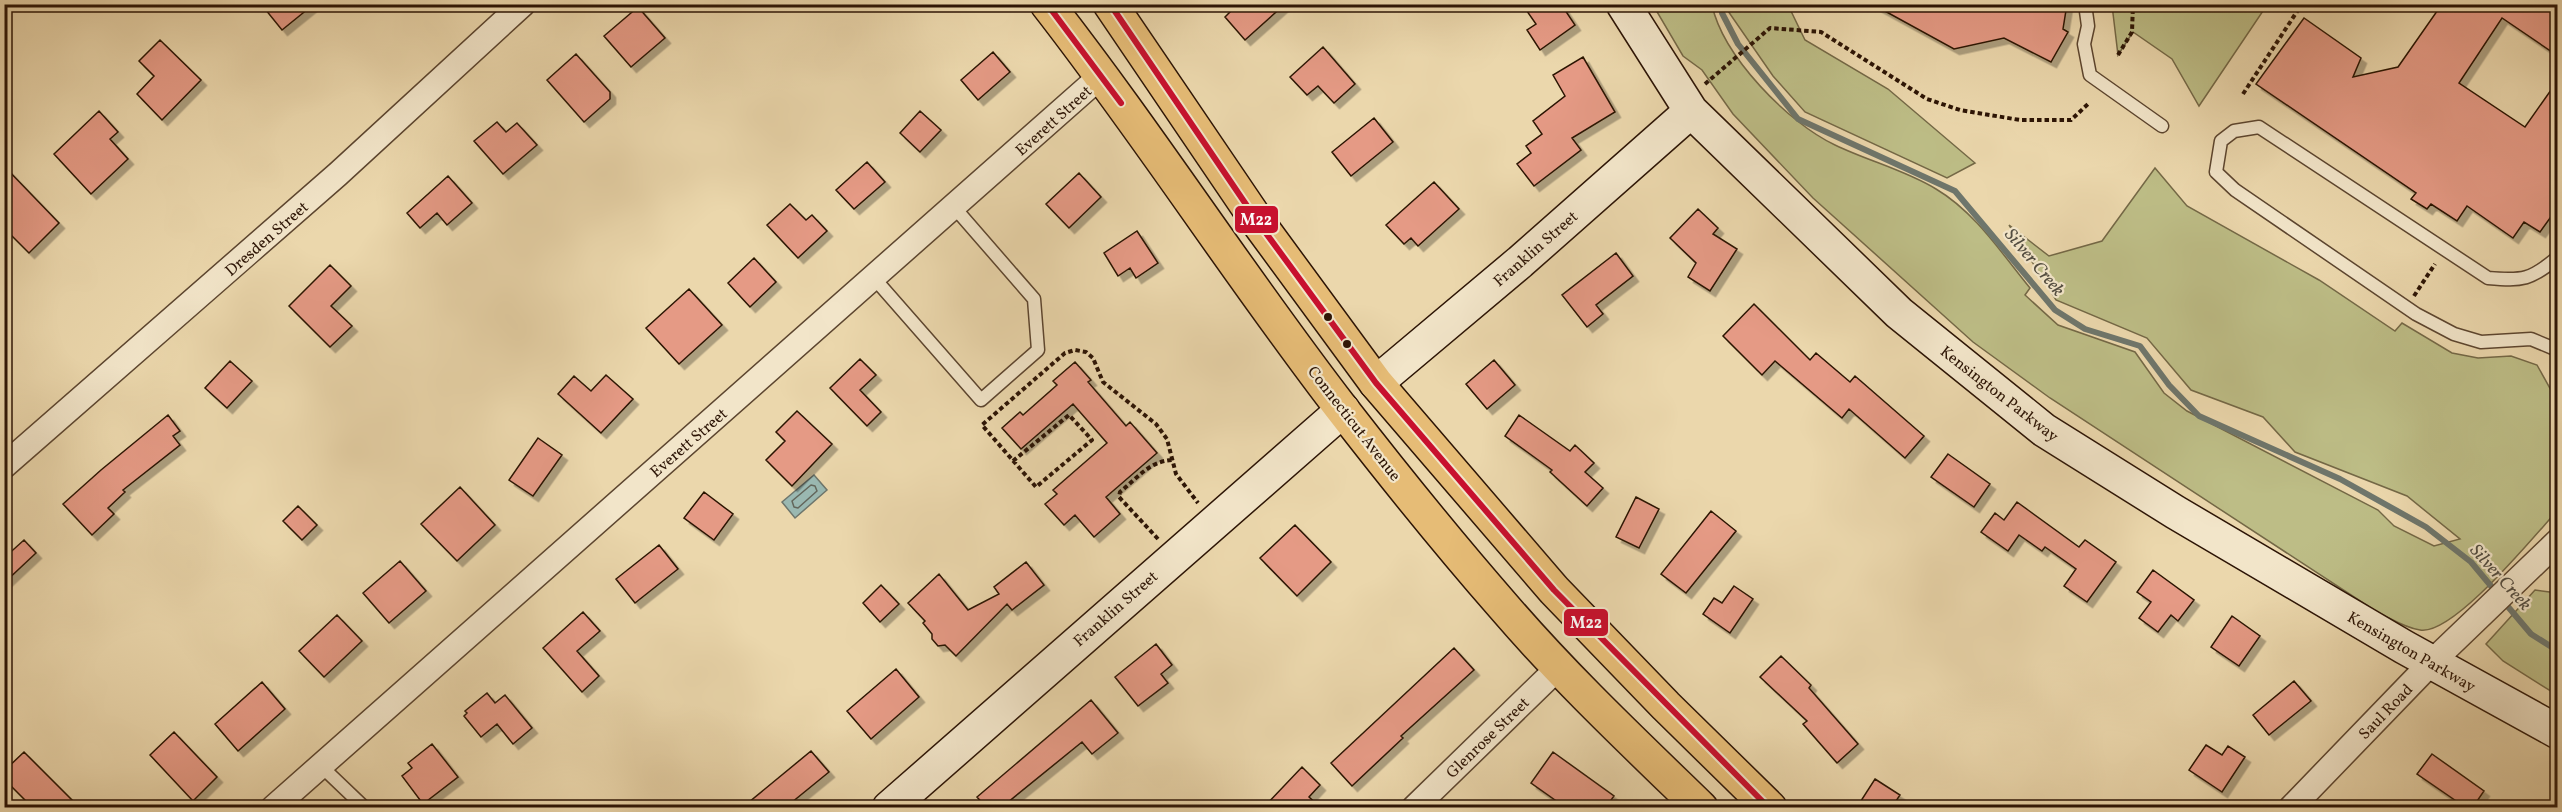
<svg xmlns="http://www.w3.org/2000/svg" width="2562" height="812" font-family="Vollkorn,serif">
<defs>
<filter id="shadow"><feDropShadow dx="5.5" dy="5.5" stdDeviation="0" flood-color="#0004"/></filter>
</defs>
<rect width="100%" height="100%" fill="#ebd7ac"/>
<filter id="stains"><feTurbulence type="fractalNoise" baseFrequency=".00333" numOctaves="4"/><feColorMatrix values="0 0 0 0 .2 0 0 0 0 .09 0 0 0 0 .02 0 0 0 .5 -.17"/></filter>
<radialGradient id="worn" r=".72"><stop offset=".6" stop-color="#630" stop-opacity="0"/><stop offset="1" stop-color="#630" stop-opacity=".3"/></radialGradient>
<!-- green -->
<path fill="#bdbd86" stroke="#746846" stroke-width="1.5" d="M1653,5H1712C1723,56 1788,123 1835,145C1868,161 1905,170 1936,189C1975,212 2002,254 2030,288L2025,295L2058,325L2135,352L2164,393L2187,411L2378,510L2394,526L2434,546L2460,539L2407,496L2295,452L2263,417L2191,390L2147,338L2056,300L2009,225L2049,256L2102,241L2155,168L2187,206L2319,280L2395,331L2402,323L2452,353L2478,358L2511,356L2537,365L2557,401V511C2534,536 2453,636 2420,630C2405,628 2390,618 2377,612L2050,398L1973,342L1813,198L1733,114L1702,70L1683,56Z
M1728,5H1788L1805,40L1888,89L1975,163L1947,178L1805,112L1773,76L1728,11Z
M2112,5V4L2267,5L2199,106L2172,59L2133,32L2118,55Z
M2535,590L2557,593V695L2503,661L2486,644Z"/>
<!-- water -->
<path fill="#9ab8b1" stroke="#6e766c" stroke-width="1.5" d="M814,475L827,490L795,518L782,502Z"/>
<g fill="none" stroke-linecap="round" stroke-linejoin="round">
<!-- shore -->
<path stroke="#63665b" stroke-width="1.5" d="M811,485L815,486L817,491L798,508L794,507L792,501Z"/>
<!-- stream -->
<path stroke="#6e766c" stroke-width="6" d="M1721,4L1722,13L1738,44L1798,119L1955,191L2055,310L2085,329L2140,346L2169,385L2199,416L2340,479L2426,527L2471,562L2496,592
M2504,602L2531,634L2558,651"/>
</g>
<!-- building -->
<path fill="#e59a85" stroke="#2c1405" stroke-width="1.5" filter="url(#shadow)" d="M261,4H314L282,30Z
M1238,4H1285L1245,40L1225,17Z
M1522,4H1561L1575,25L1540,50L1527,30L1536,24Z
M1872,4H2067L2063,29L2068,32L2051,62L2004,38L1954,49Z
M2442,4H2558V56L2502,18L2459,83L2525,127L2558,80V207L2540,232L2524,222L2513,238L2467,206L2457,221L2431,204L2427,209L2411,199L2416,193L2256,84L2304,18L2361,58L2353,77L2398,67Z
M638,7L665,38L631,67L604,36Z
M160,40L201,80L162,120L137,94L154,76L139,61Z
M1323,47L1355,84L1334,103L1318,86L1307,95L1290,77Z
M993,52L1010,72L978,100L961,80Z
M576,54L610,92V99L584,122L547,80Z
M1583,57L1615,112L1572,138L1581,150L1534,186L1517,164L1531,153L1526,146L1542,134L1533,121L1565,96L1553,75Z
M99,111L118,132L110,139L128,159L91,194L54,154Z
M920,111L941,130L920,152L900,133Z
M1374,118L1393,142L1351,176L1332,152Z
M497,122L506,132L517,123L537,145L503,174L474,141Z
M867,162L885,182L854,209L836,190Z
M4,166L59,223L29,253L4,228Z
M1079,173L1101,197L1069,228L1046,204Z
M448,176L472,203L447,225L437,213L420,228L407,213Z
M1434,182L1459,209L1418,246L1411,238L1404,244L1386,225Z
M790,204L806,220L812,215L827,231L798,258L767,225Z
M1698,209L1718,228L1713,234L1737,249L1710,291L1688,277L1696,263L1670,238Z
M1137,231L1158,263L1136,278L1130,268L1118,276L1104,253Z
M1616,253L1633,276L1596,305L1603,314L1587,327L1562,295Z
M754,258L776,282L750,307L728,283Z
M330,265L351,286L331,306L352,326L330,347L289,306Z
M689,289L722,325L679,364L646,328Z
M1754,304L1810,360L1816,353L1850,382L1855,376L1924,436L1905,458L1849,409L1842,418L1775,361L1762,375L1723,336Z
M860,359L876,375L860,390L881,412L867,426L830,388Z
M1494,360L1515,385L1487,409L1466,384Z
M230,361L252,381L227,408L205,388Z
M1075,362L1091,380L1088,382L1126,426L1130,422L1157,453L1106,497L1120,514L1094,537L1075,515L1064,525L1045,504L1057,494L1053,490L1107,443L1073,404L1021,449L1002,428L1020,412L1023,415L1057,385L1053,381Z
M606,375L633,399L601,433L558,394L574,376L591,391Z
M797,411L832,444L792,486L766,460L785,441L776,432Z
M168,415L180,431L173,436L180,445L123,490L125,492L108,508L114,514L92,535L63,504L101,470Z
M1519,415L1570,451L1575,445L1594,463L1585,472L1603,488L1587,506L1550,472L1552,470L1505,436Z
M538,438L562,455L533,496L509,480Z
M1948,454L1990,484L1974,507L1931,477Z
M460,487L495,525L457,561L421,524Z
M704,492L733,514L714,540L684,518Z
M1636,497L1659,509L1639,548L1616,537Z
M2017,502L2079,547L2085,540L2116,562L2087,602L2064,586L2076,569L2045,547L2042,551L2019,535L2008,551L1981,532L1995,513L2004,520Z
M298,506L317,525L302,540L283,521Z
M1711,511L1736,531L1686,593L1661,574Z
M1295,525L1331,562L1297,596L1260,558Z
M24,540L36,553L4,583V558Z
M659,545L678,569L635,603L616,579Z
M400,561L426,591L389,623L363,593Z
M1026,562L1044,585L1012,610L1007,604L956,656L945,645L938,646L932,639V634L923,623L925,621L908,603L939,574L968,610L999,594L994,587Z
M2153,570L2194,600L2178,621L2171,615L2158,632L2139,618L2151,602L2137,592Z
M881,585L899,604L880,622L863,603Z
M1734,586L1753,599L1730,633L1703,614L1714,598L1722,603Z
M583,612L600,631L577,651L599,676L582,692L543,648Z
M337,615L362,641L324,677L299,651Z
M2232,616L2260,636L2239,666L2211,647Z
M1156,644L1172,665L1161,674L1168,683L1138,706L1115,677Z
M1454,648L1474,670L1401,736L1403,738L1352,786L1331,763Z
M1781,656L1811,685L1809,688L1858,744L1837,763L1803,724L1807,721L1760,677Z
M896,669L919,697L871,739L847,711Z
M2294,681L2311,701L2269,735L2253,715Z
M262,682L285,709L238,751L215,724Z
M487,693L495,703L505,695L532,728L513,744L497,724L481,737L464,716L467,713L465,711Z
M1091,700L1118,733L1092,754L1082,742L1002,807H986L977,797Z
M174,732L217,777L193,801L150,755Z
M432,744L458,777L423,804L402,776L412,768L408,763Z
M2206,745L2222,755L2228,746L2245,757L2222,792L2189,770Z
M811,751L829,772L786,807H743Z
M24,752L79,807H32L4,779V771Z
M1553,752L1614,796L1606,807H1565L1531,783Z
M2432,754L2484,791L2473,807H2465L2417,774Z
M1302,767L1320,785L1309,797L1320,807H1264Z
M1875,779L1900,795L1892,807H1857Z"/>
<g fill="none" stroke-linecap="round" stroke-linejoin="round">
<!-- lane casing -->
<g stroke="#5c452f" stroke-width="15">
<path id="lane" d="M2085,4L2088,26L2084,44L2090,75L2162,126
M2558,257C2531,280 2523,281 2488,278L2259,127L2234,131L2221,141L2216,172L2235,190L2416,314L2454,334L2481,342L2531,339L2555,349L2558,354
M874,278L981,400L1038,350L1034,299L954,207
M321,766L365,808"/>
</g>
<!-- street casing -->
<g stroke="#5c452f" stroke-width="27">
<path id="street" d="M4,466L338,174L523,4
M273,808L1102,75
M1414,808L1559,667
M2291,808L2431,663L2558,541"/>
</g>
<!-- secondary casing -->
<g stroke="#2c1405" stroke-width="36">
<path id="secondary" d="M1623,4L1691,111L1899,313L2044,430L2175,512L2404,647L2558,732
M1376,383L1520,262L1691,111
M889,808L1343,410"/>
</g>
<!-- primary casing -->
<g stroke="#2c1405" stroke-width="36">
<path id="primary" d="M1047,4C1150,136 1240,277 1342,409C1394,476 1448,543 1504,607C1565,678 1634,743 1701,808
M1110,4L1260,225L1376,383L1554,590L1666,706L1770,808"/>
</g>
<!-- path -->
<path stroke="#2c1405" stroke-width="4" stroke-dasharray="4.5 3" stroke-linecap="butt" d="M2118,55L2132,32L2133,4
M1705,84L1770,28L1821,32L1927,99L1960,110L2020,120H2071L2088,104
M2243,94L2300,7
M2414,296L2435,264
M1013,461L1069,415L1092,440L1036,487L982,425L1065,353L1075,350L1086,352L1093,358L1103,382L1156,424L1167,439L1176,474L1198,503
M1158,539L1119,497L1120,492C1137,478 1150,461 1172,460"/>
<!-- lane -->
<use href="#lane" stroke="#f2e5c9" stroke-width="12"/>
<!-- street -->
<use href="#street" stroke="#f2e5c9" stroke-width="24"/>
<!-- secondary -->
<use href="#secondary" stroke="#f2e5c9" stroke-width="33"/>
<!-- primary -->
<use href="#primary" stroke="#e6bc76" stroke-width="33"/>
<!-- bus-1 casing -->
<g stroke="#f2e5c9" stroke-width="10">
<path id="bus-1" d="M1047,4L1121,103
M1110,4L1260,225L1376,383L1554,590L1769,808"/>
</g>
<!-- bus-1 -->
<use href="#bus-1" stroke="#c8102e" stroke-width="6"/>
</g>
<!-- markers -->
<g fill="#2c1405" stroke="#f2e5c9" stroke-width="2">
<circle cx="1328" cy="317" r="5"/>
<circle cx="1347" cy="344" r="5"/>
</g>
<g text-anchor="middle" stroke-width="4.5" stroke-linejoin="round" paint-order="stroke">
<!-- street labels -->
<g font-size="16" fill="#2c1405" stroke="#f2e5c9">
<text transform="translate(1053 120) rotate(-42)" y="6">Everett Street</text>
<text transform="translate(266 238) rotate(-41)" y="6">Dresden Street</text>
<text transform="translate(1535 248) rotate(-41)" y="6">Franklin Street</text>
<text transform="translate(2000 393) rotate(38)" y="6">Kensington Parkway</text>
<text transform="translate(1355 423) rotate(52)" y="6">Connecticut Avenue</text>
<text transform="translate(688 442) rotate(-41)" y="6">Everett Street</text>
<text transform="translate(1115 608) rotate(-41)" y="6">Franklin Street</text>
<text transform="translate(2412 651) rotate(30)" y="6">Kensington Parkway</text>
<text transform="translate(2385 711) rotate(-46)" y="6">Saul Road</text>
<text transform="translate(1487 737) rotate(-44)" y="6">Glenrose Street</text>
</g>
<!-- water labels -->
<g font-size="18" font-style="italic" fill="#524d41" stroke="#f2e5c9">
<text transform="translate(2035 262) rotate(50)" y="6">Silver Creek</text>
<text transform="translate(2501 577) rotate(48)" y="6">Silver Creek</text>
</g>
</g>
<g stroke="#f2e5c9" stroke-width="2">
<rect x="1234" y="205" width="45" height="29" rx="6" fill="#c8102e"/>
<rect x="1563" y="608" width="46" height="29" rx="6" fill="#c8102e"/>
</g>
<g font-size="16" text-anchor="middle" font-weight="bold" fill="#fff">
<text x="1256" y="225">M22</text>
<text x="1586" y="628">M22</text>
</g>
<!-- margin -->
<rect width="2562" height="812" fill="none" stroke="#ebd7ac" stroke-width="24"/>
<rect x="6" y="6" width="2550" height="800" fill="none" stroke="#2c1405" stroke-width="3"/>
<rect x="12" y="12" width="2538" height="788" fill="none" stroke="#2c1405" stroke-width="1.5"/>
<rect width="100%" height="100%" filter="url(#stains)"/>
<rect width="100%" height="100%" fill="url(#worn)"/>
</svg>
